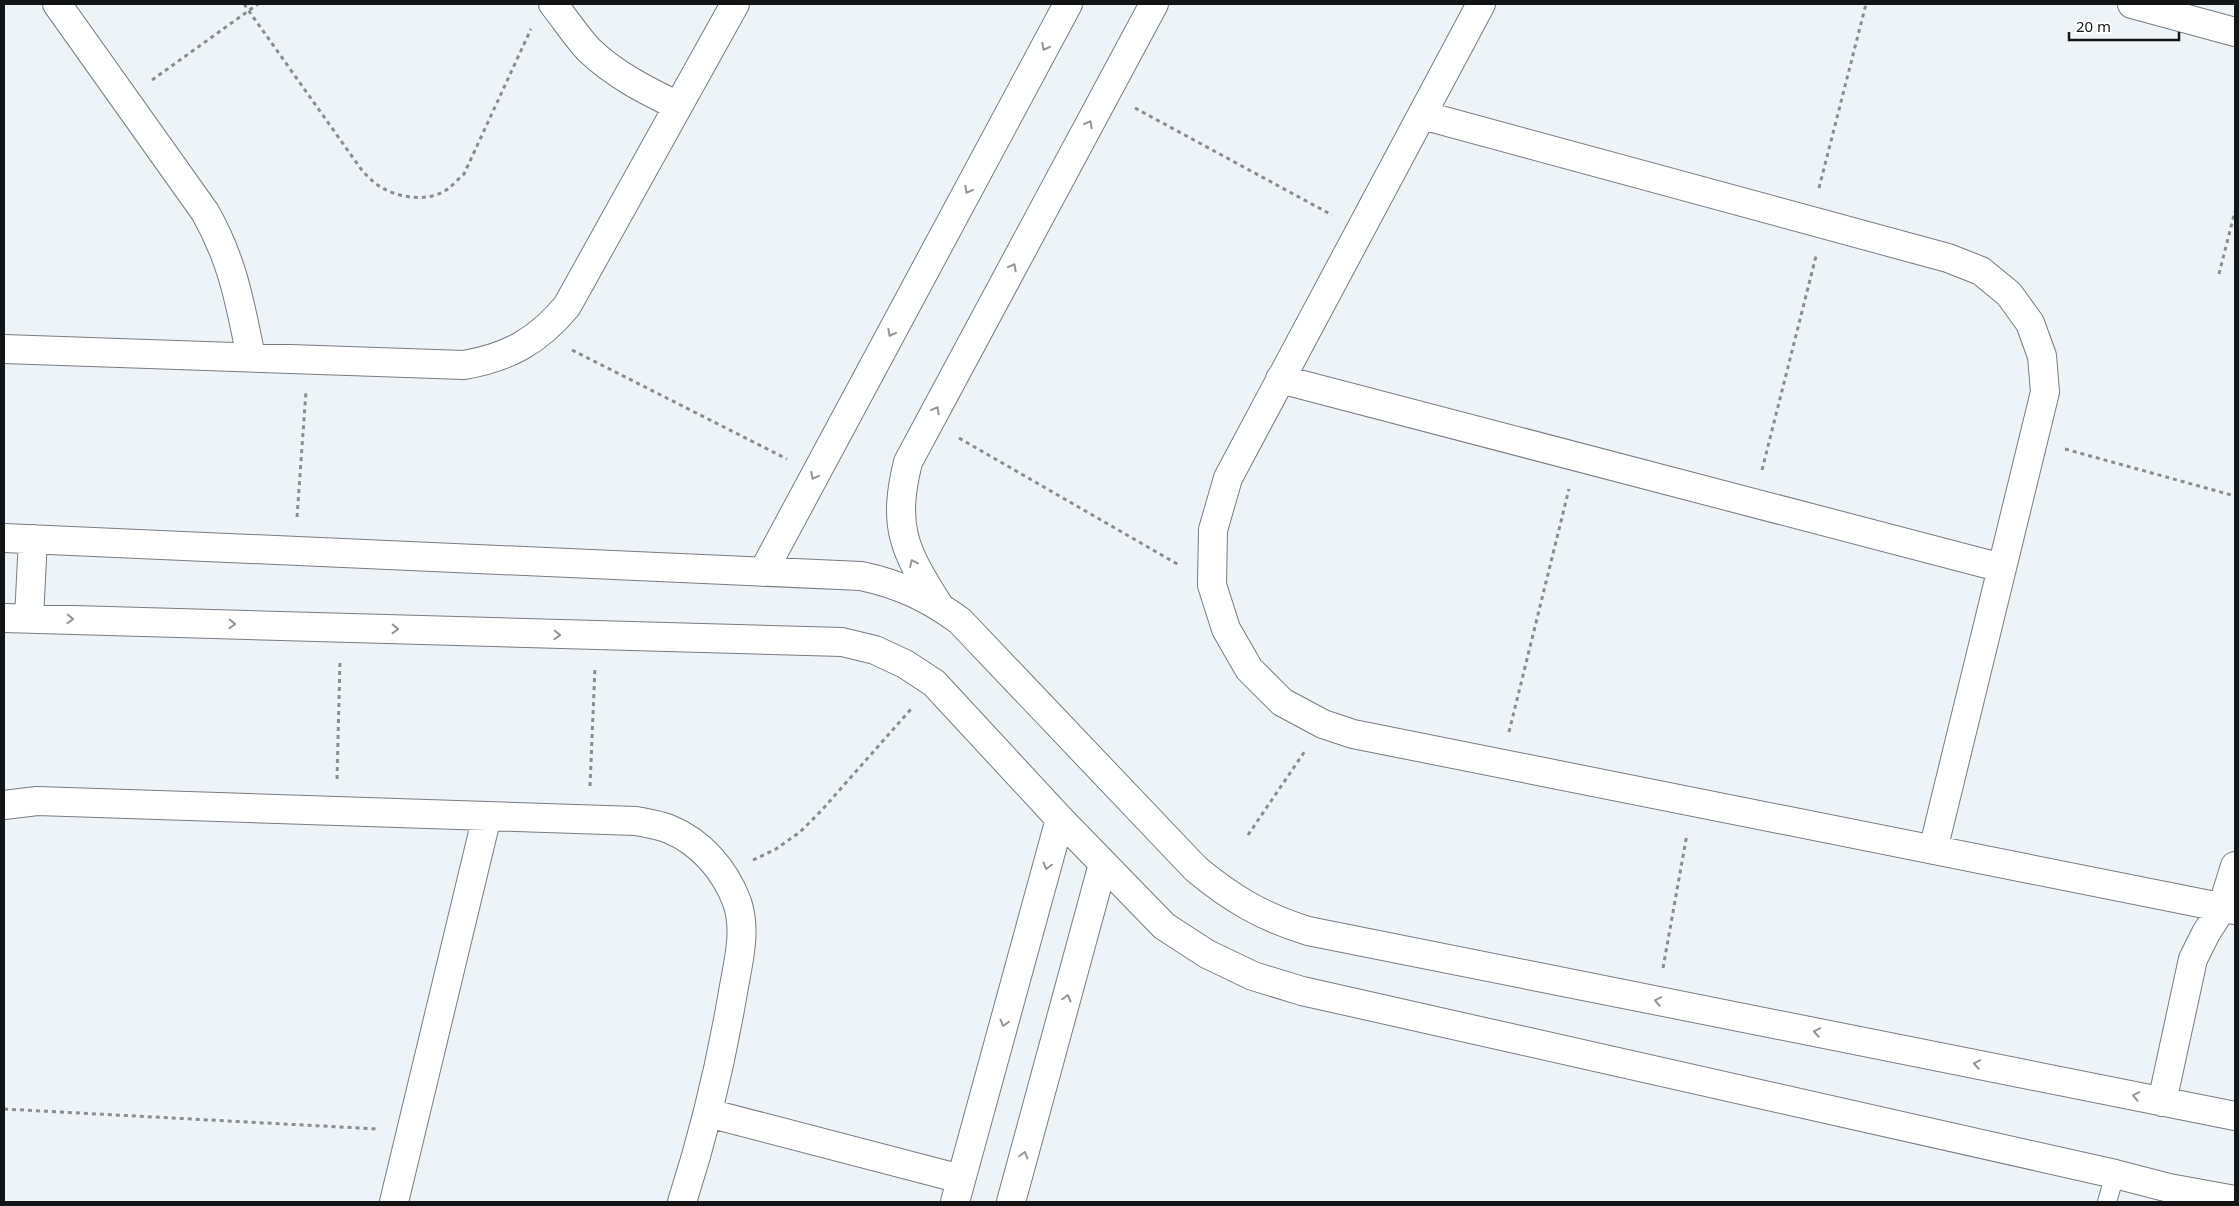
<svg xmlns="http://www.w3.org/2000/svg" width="2239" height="1206" font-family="'Noto Sans',sans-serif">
<rect width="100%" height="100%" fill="#eef3f8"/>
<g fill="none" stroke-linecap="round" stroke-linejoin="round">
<!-- lane casing -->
<g stroke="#787c81" stroke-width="20">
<path id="lane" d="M2107,1202L2115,1174"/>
</g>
<!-- street casing -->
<g stroke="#787c81" stroke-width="30">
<path id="street" d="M57,4L205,212C233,261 240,303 251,357
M553,4C565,19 576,36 589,50C615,75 647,91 678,106
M1481,4L1228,478L1213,530L1212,585L1226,629L1249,669L1282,702L1323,724L1353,734L2235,910
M2132,4L2235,32
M1422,115L1948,258L1981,271L2009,294L2030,323L2042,356L2045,392L1933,850
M4,349L464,365C509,357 538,341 567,306L735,4
M1280,379L2002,568
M4,538L861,576C899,584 929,598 960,621L1196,869C1232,899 1263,917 1308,931L2235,1116
M763,572L1068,4
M938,604C904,550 892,527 908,462L1154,4
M4,618L842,642L875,650L905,664L934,683L1060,819L1164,926L1207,954L1253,976L1302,991L2115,1174L2169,1188L2235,1200
M29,618L33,539
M4,805L37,801L636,821C646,823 659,825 669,829C701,842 725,870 737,902C747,931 738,963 733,992C721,1063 704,1134 682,1202
M2162,1102L2193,959L2206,933L2222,908L2235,866
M708,1113L961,1179
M394,1202L487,816
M955,1202L1060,819
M1011,1202L1103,864"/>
</g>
<!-- path -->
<path stroke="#898d90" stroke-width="3" stroke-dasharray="4 4" stroke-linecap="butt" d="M244,4L361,169C365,174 370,179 375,183C394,198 429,204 449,188C454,184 459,178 464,174L531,29
M152,80L258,4
M1135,108L1332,215
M1819,188L1866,4
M2219,274L2235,211
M572,350L787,459
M959,438L1179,565
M2065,449L2235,496
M1762,470L1816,256
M297,517L306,391
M1509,732L1569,489
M337,779L340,660
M590,786L595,667
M1248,835L1305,751
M753,860L776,849L800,832L821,811L912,708
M1663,968L1687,834
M4,1109L378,1129"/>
<!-- lane -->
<use href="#lane" stroke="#fff" stroke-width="18"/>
<!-- street -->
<use href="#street" stroke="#fff" stroke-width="28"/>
</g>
<!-- one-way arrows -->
<defs><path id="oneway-chevron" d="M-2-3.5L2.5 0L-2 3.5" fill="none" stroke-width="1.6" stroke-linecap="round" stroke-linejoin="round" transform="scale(1.25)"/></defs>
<g stroke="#949596">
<use href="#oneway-chevron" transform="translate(1045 47) rotate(118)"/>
<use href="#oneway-chevron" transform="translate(1089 124) rotate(-62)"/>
<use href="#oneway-chevron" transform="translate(968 190) rotate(118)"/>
<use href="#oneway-chevron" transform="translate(1013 267) rotate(-62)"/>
<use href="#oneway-chevron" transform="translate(891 333) rotate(118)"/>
<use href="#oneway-chevron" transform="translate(936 410) rotate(-62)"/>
<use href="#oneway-chevron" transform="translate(814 476) rotate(118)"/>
<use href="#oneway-chevron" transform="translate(913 563) rotate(-115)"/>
<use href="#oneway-chevron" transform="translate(70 619) rotate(2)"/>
<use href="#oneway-chevron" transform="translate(232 624) rotate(2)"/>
<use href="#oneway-chevron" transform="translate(395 629) rotate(2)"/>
<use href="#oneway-chevron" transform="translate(557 635) rotate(2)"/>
<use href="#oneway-chevron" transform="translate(1047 866) rotate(105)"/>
<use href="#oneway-chevron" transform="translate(1067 998) rotate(-75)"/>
<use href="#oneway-chevron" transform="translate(1658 1001) rotate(-169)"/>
<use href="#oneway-chevron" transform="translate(1004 1023) rotate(105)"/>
<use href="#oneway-chevron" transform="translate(1817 1032) rotate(-169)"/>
<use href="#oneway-chevron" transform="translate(1977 1064) rotate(-169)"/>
<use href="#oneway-chevron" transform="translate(2136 1096) rotate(-169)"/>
<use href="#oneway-chevron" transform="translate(1024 1155) rotate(-75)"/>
</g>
<!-- border -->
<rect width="2239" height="1206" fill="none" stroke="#121416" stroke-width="10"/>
<!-- scale -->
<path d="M2069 32v8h110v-8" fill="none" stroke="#121416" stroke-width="2.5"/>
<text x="2076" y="32" font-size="15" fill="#121416" stroke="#ffffff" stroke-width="4" paint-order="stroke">20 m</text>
</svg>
